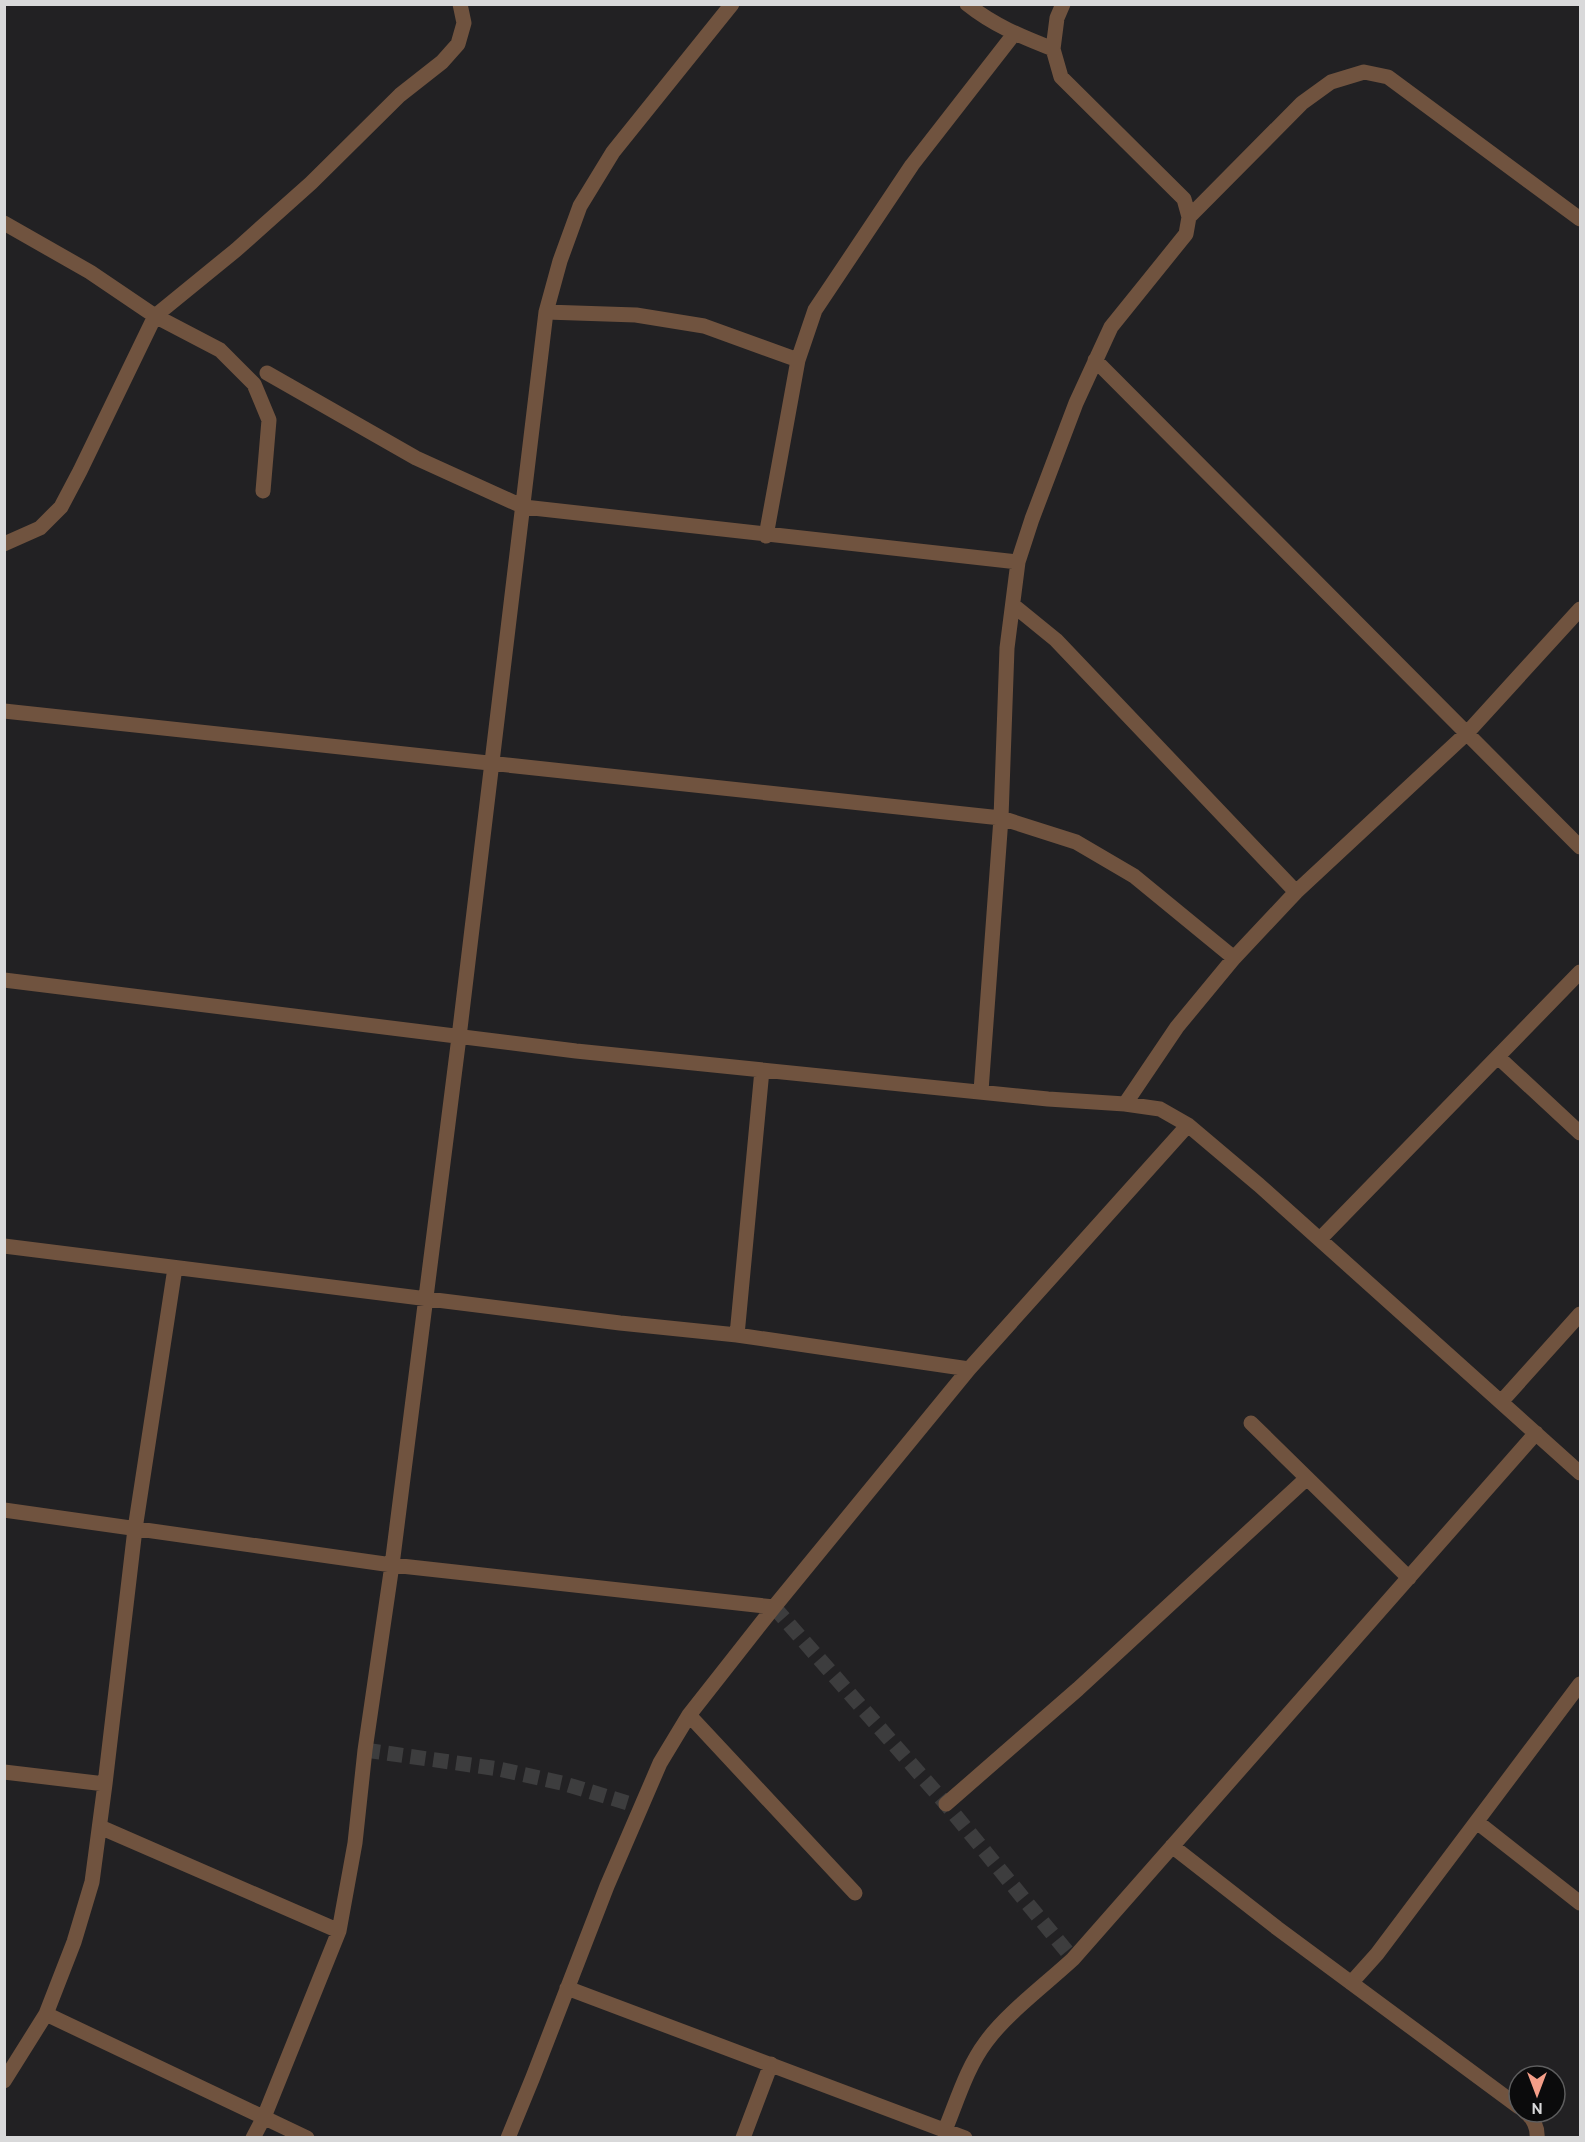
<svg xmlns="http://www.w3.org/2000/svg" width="1585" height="2142" font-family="Cabin,sans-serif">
<rect width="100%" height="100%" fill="#222123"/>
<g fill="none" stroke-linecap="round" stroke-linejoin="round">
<!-- minor-tunnel -->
<path stroke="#3d3d3e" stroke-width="15" stroke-dasharray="15 8" stroke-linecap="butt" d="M774,1607L946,1804L1073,1959
M365,1750L499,1769L562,1783L641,1807"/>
<!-- minor -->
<path stroke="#70533f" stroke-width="15" d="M967,4C993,25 1022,37 1053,49
M1189,217L1302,103L1331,82L1364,72L1388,77L1580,219
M4,223L90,272L155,316L220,350L254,384L269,420L263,491
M546,312L636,315L704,326L798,360
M1095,360L1580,847
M267,373L416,458L524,507L1018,562
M766,536L798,360L815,310L912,165L1014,34
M4,544L40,528L61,507L80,471L155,316L236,250L311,183L400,95L442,62L458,44L464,23L460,4
M1013,605L1056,640L1296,892
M4,711L1001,818L1076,842L1134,876L1234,958
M4,980L576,1051L1048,1099L1125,1104L1160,1109L1188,1125L1259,1185L1580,1473
M1498,1057L1580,1133
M981,1091L1001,818L1007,648L1018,562L1032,519L1076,403L1111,327L1186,234L1189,217L1184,199L1061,77L1053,49L1057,18L1063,4
M1125,1104L1177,1027L1234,958L1296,892L1467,733L1580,609
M1320,1239L1580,972
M4,1246L620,1323L737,1335L762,1070
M737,1335L969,1369
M1501,1402L1580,1314
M1251,1423L1409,1578
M4,1510L392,1565L774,1607
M689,1715L855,1893
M4,1772L105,1784L135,1529L175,1268
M946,1804L1078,1689L1307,1478
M1477,1822L1580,1903
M100,1827L339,1931
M1172,1846L1277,1928L1519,2107
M1351,1983L1377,1954L1580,1684
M567,1988L965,2138
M46,2014L307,2138
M4,2081L46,2014L74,1942L92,1882L105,1784
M1525,2112C1533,2117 1538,2128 1537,2138
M945,2130C957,2101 967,2067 986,2042C1006,2014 1046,1984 1073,1959L1536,1433
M253,2138L264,2117L339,1931L355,1843L365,1750L392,1565L459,1037L546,312L560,261L580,206L613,152L732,4
M508,2138L533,2077L607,1886L660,1763L689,1715L774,1607L969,1369L1188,1125
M743,2138L771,2064"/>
</g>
<!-- border -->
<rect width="1585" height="2142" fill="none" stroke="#d9d9da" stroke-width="12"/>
<!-- north arrow -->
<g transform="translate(1537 2094) rotate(180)"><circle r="28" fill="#0b0b0c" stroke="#5d5d5e" stroke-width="1.5"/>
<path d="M0-4.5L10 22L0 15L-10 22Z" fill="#f49e88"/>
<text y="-9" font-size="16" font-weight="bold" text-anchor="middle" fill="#d9d9da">N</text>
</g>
</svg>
